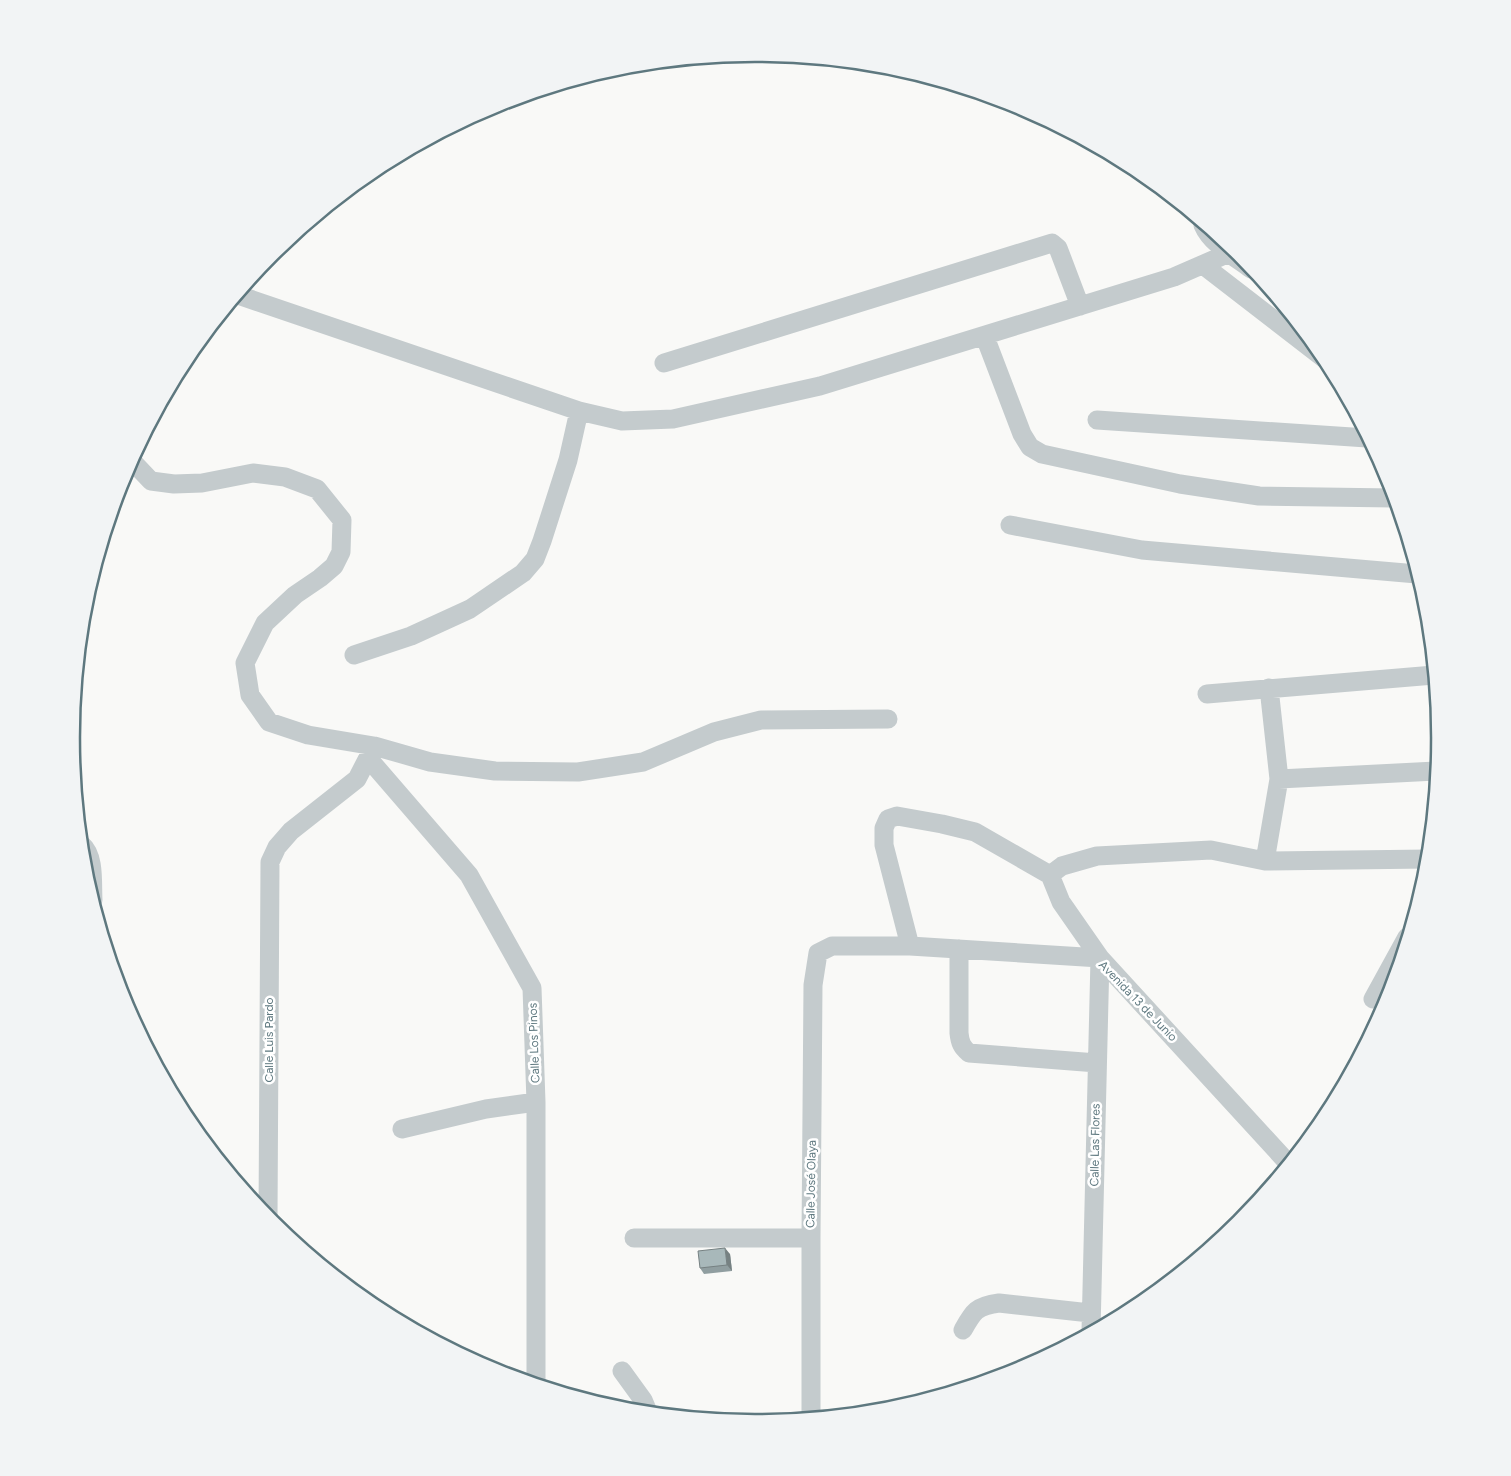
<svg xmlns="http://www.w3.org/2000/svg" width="1511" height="1476" font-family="Figtree,sans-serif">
<rect width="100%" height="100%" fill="#f9f9f7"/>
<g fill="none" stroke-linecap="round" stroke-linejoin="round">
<!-- minor -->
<path stroke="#c4cbcd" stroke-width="19" d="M1203,225C1211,244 1235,257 1251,269
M1203,265L1326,360
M238,295L579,411L622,421L673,419L820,386L1174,277L1229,253L1231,247
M985,337L1022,434L1030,447L1042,454L1180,484L1259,496L1394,498
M664,363L1052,243L1058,248L1080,306
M1097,420L1367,438
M132,461L151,481L174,484L202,483L253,473L285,477L317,489L342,520L341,552L334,566L320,578L295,595L265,623L245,663L250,695L269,722L308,735L374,746L357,779L291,831L277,847L270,862L268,1218
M1010,525L1142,550L1417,574
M354,655L411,636L470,609L523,573L535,559L542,541L568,460L579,411
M1207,694L1434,675
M374,746L430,762L495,771L578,772L643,762L714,732L761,720L888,719
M368,758L469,875L532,988L536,1102V1383
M1279,779L1436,771
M82,845C95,856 92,884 93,900
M1265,861L1279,779L1269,688
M910,946L884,845V828L888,819L897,816L942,824L975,832L1050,875
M959,949V1033C960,1043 962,1047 969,1053L1097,1063
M1373,999L1407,937
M402,1129L486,1109L536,1102
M634,1238H811
M963,1330C973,1312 976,1306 999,1303L1090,1313
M1091,1331L1100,958L1061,902L1050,875L1062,866L1097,856L1211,850L1265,861L1428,859
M622,1371L643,1400L648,1412
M811,1417V1238L813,985L818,953L832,946H910L1100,958L1288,1163"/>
</g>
<!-- wall -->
<path fill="#909ea0" d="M730,1254L732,1271L704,1274L700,1268Z"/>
<!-- shaded-wall -->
<path fill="#768182" d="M725,1248L730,1254L732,1271L727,1265Z"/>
<!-- building -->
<path fill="#a8b8ba" stroke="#768182" d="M725,1248L727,1265L700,1268L698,1251Z"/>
<g text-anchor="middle" stroke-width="5" stroke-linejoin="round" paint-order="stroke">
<!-- street labels -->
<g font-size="12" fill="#5e787f" stroke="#fff">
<text transform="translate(1138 1001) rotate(46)" y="4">Avenida 13 de Junio</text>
<text transform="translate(269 1040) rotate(-90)" y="4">Calle Luis Pardo</text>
<text transform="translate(534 1043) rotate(-92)" y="4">Calle Los Pinos</text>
<text transform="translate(1095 1145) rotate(-89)" y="4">Calle Las Flores</text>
<text transform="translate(811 1184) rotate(-89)" y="4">Calle José Olaya</text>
</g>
</g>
<!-- crop -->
<path d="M0 0H1511V1476H0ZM755 62H756A675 675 0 0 1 1431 737V739A675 675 0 0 1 756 1414H755A675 675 0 0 1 80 739V737A675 675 0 0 1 755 62Z" fill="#f2f4f5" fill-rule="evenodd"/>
<path fill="none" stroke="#5e787f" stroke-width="2.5" d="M755 62H756A675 675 0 0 1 1431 737V739A675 675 0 0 1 756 1414H755A675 675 0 0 1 80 739V737A675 675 0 0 1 755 62Z"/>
</svg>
